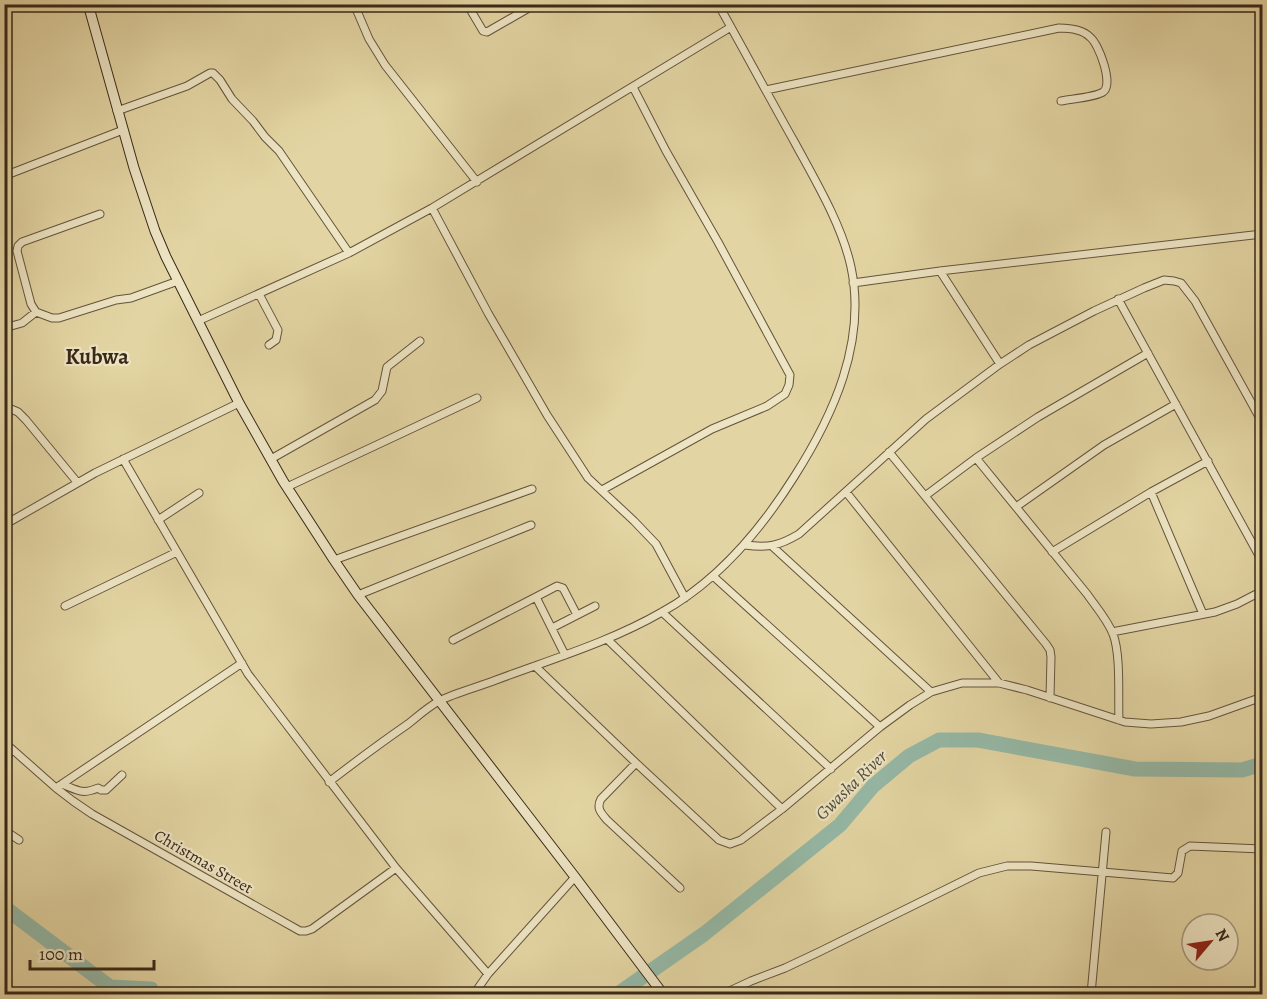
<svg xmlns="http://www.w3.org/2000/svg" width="1267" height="999" font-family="Alegreya,serif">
<rect width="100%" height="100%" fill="#e3d5a3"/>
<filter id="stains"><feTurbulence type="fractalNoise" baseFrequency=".00333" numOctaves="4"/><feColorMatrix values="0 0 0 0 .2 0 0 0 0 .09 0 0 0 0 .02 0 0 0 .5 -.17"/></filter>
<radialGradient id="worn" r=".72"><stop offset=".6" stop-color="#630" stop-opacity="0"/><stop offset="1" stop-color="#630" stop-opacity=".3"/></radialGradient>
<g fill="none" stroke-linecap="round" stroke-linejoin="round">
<!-- river -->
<path stroke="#95b9a7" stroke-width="15" d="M4,907L110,987L151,989L152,994
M618,994L704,934L840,825L873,786L909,756L939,740H978L1135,769L1242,770L1262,764"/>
<!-- minor casing -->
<g stroke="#64543c" stroke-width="9">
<path id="minor" d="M354,4L369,39L385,65L477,182
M467,4L483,31L487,32L534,5
M766,90L1059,28C1069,28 1082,29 1090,37C1099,44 1114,85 1103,92C1096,97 1071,99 1061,101
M117,111L187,86L210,73H213L220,80L232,99L253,121L265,137L279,151L349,253
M4,176L123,130
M432,208L488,313L547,415L588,478L634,521L656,544L685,598
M100,214L22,242L18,246L17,251L31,304L36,312L52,318H59L116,300L131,298L178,281
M940,271L1000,364
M853,283L940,271L1262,234
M259,294L278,330L276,340L269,345
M1118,299L1262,561
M198,321L349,253L432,208L731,27
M4,328L22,323L36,312
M4,406L18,412L26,420L77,482
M889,452L1046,644L1050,650L1051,657L1050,698
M976,458L1087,594C1096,607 1107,619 1113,634C1121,655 1118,696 1119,720
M123,459L248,674L396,868L488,974
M271,459L375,400L382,391L387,367L420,341
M287,487L477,398
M602,490L712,429L767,406L785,394L789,385L790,375L718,242L666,151L633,87
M846,492L999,683
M1151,492L1203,614
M925,496L976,458L1038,417L1148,353
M1016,507L1104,445L1176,404
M158,520L199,493
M4,525L95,473L239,403
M745,545C768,548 779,546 799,534L926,419L1000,364L1029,345L1094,311L1144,288L1164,280L1174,281L1181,283L1195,301L1262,422
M773,547L931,692
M1052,552L1151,492L1208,461
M334,560L532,489
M713,576L880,727
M358,595L531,525
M536,597L565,655
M65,606L177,552
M662,612L831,769
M552,628L595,606
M1112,632L1215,612L1237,604L1262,591
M607,639L782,809
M453,640L557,586L563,588L577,615
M535,666L636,763L719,840L730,844L741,840L782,809L880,727L910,705L931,692L962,683H999L1027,690L1125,722L1151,724L1181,722L1209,716L1262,697
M4,742L56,788L73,801L92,814L300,931H306L312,929L396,868
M4,760L12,749
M636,763L601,799C596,808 601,813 607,820L680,888
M329,782C355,762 382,742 408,724C418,716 428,707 439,701C455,693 478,687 496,680C552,659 610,642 662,612C718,581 760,531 794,477C833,416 867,342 851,267C842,225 815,180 795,143C769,97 744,50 718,4
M62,784C77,790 82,795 98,788L101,790H106L122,775
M56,788L242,663
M4,830L19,840
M474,994L488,974L575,877
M723,994L751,981L785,968L819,952L979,873L1007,866H1031L1173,878L1178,873L1182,851L1190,846L1262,849
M948,994H984
M1091,994L1106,832"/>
</g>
<!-- secondary casing -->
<g stroke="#392919" stroke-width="11">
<path id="secondary" d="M88,4L134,168L155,231L166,257L239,403L283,481L334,560L358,595L575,877L663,994"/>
</g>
<!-- minor -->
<use href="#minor" stroke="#ede4c3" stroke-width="7"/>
<!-- secondary -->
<use href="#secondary" stroke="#ede4c3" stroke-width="9"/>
</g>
<g text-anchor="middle" stroke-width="4.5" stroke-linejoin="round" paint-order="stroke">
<!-- street labels -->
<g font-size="16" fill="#392919" stroke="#ede4c3">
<text transform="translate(204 861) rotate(30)" y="6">Christmas Street</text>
</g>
<!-- water labels -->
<g font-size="18" font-style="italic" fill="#504d3c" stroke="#ede4c3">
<text transform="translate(851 785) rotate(-44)" y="6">Gwaska River</text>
</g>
<!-- district labels -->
<g font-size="22" font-weight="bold" fill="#392919" stroke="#ede4c3">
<text x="97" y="364">Kubwa</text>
</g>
</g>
<!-- margin -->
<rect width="1267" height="999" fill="none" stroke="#e3d5a3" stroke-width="24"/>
<rect x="6" y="6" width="1255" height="987" fill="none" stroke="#392919" stroke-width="3"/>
<rect x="12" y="12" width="1243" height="975" fill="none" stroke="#392919" stroke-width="1.5"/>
<!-- north arrow -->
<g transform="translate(1210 942) rotate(61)"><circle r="28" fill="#ede4c3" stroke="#a5997f" stroke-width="1.5"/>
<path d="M0-4.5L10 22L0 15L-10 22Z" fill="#8f2418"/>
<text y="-9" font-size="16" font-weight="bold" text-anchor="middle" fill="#392919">N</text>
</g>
<!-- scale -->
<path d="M30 960v9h124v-9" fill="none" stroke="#392919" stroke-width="3"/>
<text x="39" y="960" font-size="18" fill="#392919" stroke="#ede4c3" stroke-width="4.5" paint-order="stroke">100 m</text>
<rect width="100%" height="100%" filter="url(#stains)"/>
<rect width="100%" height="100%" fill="url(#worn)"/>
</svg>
